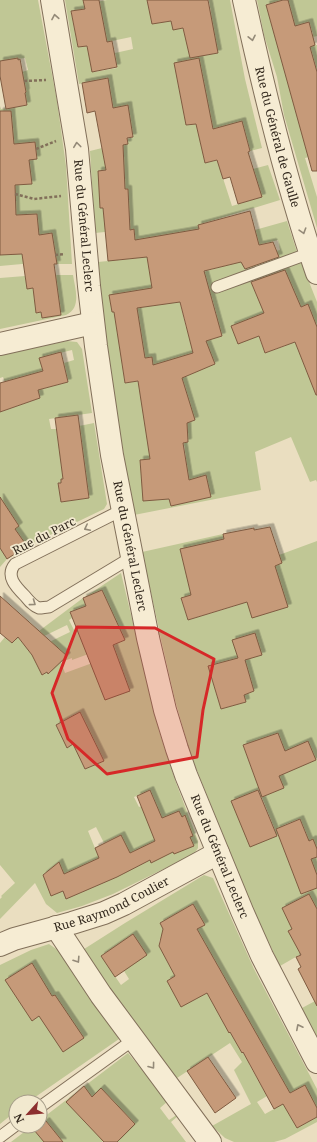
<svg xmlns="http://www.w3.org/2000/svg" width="317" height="1142" font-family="'Noto Serif',serif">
<defs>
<filter id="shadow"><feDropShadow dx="3.5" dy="-3.5" stdDeviation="0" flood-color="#0004"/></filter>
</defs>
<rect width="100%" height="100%" fill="#eadec0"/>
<!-- green -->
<path fill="#c0c795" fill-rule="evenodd" d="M0,0H38L57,101L66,166L72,264H22L0,266V106L1,109L27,105L22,72L28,70L25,58L0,61ZM37,214L38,221L20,222V215Z
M65,0H83L84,4L107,0H187L168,21L211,13L209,0H230L245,79L262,148L250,151L242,121L205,163L219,160L220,169L232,206L261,197L253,169L268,165L280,200L198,225L203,272L280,250L278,240L255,246L251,231L287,221L296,249L317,302V482L316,480L310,482L291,437L255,452L261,490L134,515C120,431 104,347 98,262L137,258L134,229L95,233L90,151L102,148L133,137L130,124L113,108L108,78L79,84ZM94,7L99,34L105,33L107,42L131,37L133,49L115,53L117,68L94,72L87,46L78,47L71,12ZM184,114L211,121L187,125ZM285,271L267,291L257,296L252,285ZM178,294L212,298L217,317L208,321L186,327ZM308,304L312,314L279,331L285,346L265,353L257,332L267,320ZM152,357L155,379L125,383L122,362ZM178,365L186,390L167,380ZM187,434L188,442L184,443L186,459L173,461Z
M257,0H283L266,5L278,45L313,34L309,22L295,26L288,0H317V36L313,37L315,45H317V155L305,158L317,197V228L284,115L277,77L264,35ZM310,46L316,67L281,54Z
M55,275H73C75,288 82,308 66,315L0,329V278L25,276L27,288H33L37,313L41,312Z
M67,341L77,342L82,349L92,413L49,419L51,429H56L65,478L61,479V483L59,484L61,502L89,498L79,426L94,423L107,504L104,509L27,546L7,559L0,567V412L40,398L38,390L68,382L64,363L74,360L72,350L40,358L44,379L33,374L5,382L3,377L0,378V355Z
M223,534L226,548L279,555L317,541V935L301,954L280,966L256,916L191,756L175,700L160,635L158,636L157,630L159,629L142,552ZM204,591L235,606L188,620L181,599ZM223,662L225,669L240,681L250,678L254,691L244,695L246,702L221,709L208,666ZM278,733L282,742L268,748L255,778L243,745ZM259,790L275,830H274L232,801ZM300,819L307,835L291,842L284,825Z
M121,573L159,731L175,780L198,841V848L194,854L113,894L82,906L57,913L46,904L35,883L0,919V899L2,897L1,896L15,883L0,865V643L5,637L12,643L18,637L23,643L83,598L86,606L70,612L72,618L69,620L74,630L91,623L94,652L72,660V658L61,662L65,673L106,658L103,650L125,640L102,590L85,597ZM67,625L70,632L41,646L38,639ZM43,647L54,668L48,674L47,672L42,674L36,663ZM80,712L104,761L85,769L73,744L67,747L56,725ZM150,790L155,801L139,807L134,797ZM96,827L104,843L121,835L99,858L88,831ZM144,847L162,857L151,862Z
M204,875L213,878L254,969L317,1089V1108L290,1093L268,1054L249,1064L267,1096L257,1102L265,1114L274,1109L280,1098L297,1128L317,1117V1122L285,1139L274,1142H234L225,1138L212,1126L251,1104L234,1070L242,1062L230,1043L174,1080L81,951L125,923ZM193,904L204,925L197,929L230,987L191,964L174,974L166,959V956L159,943L160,939L167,936L160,923ZM133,935L124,971L129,979L121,985L101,956Z
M49,944L62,953L119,1039L28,1102H16V1111L0,1124V965L31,950Z
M315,1001L317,1006V1038L302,1008Z
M128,1053L168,1101L160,1108L169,1120L178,1114V1116L171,1122L186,1142H117L135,1124L118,1106L111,1133L102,1142H11L32,1126H40V1120Z"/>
<!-- building -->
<path fill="#c69a79" stroke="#7f5b41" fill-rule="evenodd" filter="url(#shadow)" d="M83,0H99L107,42L112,41L117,67L92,72L87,46L78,47L71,11L85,9Z
M147,0H208L218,53L190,58L183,28L173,30L171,21L152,24Z
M283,0H288L295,26L309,22L315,45L310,47L317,72V171H312L266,5Z
M18,58V60L20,59L26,92L25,93L27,105L6,109L0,76V61Z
M199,58L213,129L242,121L250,151L248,152L262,197L238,204L230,177L223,179L217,160L205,163L196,124L186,125L174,63Z
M108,78L113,108L128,105L133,137L127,138L128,144L123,145L125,189H128L130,230L134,229L135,240L199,229L198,225L250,211L259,245L273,242L279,257L245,269L241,262L204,271L222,336L206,341L215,364L182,378L195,420L187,423L188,442L183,443L189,480L206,475L211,497L171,506L169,499L143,501L140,460L150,459L138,381L125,383L114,312H112L109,295L152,288L147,257L108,261L103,208H100L98,171L106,170L95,111L87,113L82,83ZM180,302L193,353L153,365L152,357L145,358L137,308Z
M0,111H11L14,144L35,142L37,159L29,160L32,184L15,185L16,215L37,214L39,235L52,233L57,264H54L61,315L42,318L41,312L36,313L33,288L27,289L22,254L0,255Z
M285,270L301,307L308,304L317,327V395H316L295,342L265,353L259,336L238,344L231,326L264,313L251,282Z
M61,352L68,382L38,390L40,398L0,412V383L43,371L39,358Z
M78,415L89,498L61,502L58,483H61V479H63L55,418Z
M0,497L19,526L15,529L27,546L7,559L0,548Z
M270,527L282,563L275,566L288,607L252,618L247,602L188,620L181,598L191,595L180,549L224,539L223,534L254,528V530Z
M102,590L125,640L113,645L130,691L105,700L70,612L86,606L83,598Z
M0,596L67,656L48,674L47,672L42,675L32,655L18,637L12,643L0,633Z
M255,633L262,655L245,660L254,691L244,695L246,702L221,709L208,666L238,658L232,640Z
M80,712L104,761L85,769L73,744L67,748L56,725Z
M278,733L285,751L308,741L316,760L279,776L284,788L262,797L243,745Z
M150,790L162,818L179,811L182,817L185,815L193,836L190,837L194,846L174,854L173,852L151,863L150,860L117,877L66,899L63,891L51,896L43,875L59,862L64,874L99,858L95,848L121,835L130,853L155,841L137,796Z
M258,790L277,836L250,847L231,801Z
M300,819L309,841L313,839L317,849V857L311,859L317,875V888L301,894L276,829Z
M309,894L317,909V1006L298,969L301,967L296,957L301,955L288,931L292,929L282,908Z
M193,904L205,925L197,929L290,1093L305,1085L317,1108V1117L297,1128L283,1104L274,1109L243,1052L242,1053L230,1032L229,1033L207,993L181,1007L167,981L175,976L159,946L163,929L160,923Z
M133,934L147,955L115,977L101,956Z
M32,963L52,996L55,995L84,1038L63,1052L39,1016L32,1021L5,980Z
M208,1057L236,1098L215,1113L187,1071Z
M84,1086L92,1097L101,1088L135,1124L117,1142H104L66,1102Z
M46,1121L63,1142H44L34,1130Z"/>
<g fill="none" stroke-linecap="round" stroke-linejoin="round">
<!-- lane casing -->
<g stroke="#82705a" stroke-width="13">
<path id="lane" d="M217,287L310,253
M122,510L15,564C5,576 16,587 25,596C29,601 33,606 39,608C43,608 45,607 49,607L132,557
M40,1107L133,1040
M0,1137L16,1125"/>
</g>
<!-- street casing -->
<g stroke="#82705a" stroke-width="24">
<g id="street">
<path id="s1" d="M52,0L77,149L89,286L96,346L112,455L148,638L165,710L177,749L186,775L242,911L262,956L317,1062"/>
<path id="s2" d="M244,0C264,92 286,183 317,273"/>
<path d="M0,344L93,323"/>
<path d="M56,927L101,995L210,1142"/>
<path id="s3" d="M0,945L14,939L72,923L104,913L124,904L218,853"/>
</g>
</g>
<!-- path -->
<path stroke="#82705a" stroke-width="2.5" stroke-dasharray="3 2" stroke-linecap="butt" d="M24,81L46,80
M36,149L56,141
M15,194L34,199L61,196
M55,255L65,254"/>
<!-- lane -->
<use href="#lane" stroke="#f6ecd3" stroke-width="11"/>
<!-- street -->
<use href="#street" stroke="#f6ecd3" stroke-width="22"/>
</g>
<!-- one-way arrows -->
<defs><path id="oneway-chevron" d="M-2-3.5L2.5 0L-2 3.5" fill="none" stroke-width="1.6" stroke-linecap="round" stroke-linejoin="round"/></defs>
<g stroke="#948a78">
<use href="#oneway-chevron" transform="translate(55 17) rotate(-100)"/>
<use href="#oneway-chevron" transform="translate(252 38) rotate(78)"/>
<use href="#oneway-chevron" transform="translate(77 145) rotate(-97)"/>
<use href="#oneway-chevron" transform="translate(303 231) rotate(73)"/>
<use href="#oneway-chevron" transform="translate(87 528) rotate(153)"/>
<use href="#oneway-chevron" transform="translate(33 603) rotate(36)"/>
<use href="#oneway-chevron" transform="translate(77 960) rotate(57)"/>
<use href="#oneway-chevron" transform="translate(299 1027) rotate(-117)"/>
<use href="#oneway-chevron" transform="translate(152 1066) rotate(53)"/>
</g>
<!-- marked area -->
<path fill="#d62828" fill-opacity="0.2" stroke="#d62828" stroke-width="3" stroke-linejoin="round" d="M77,627L155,628L214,659L203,710L197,757L107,774L68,739L52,693Z"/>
<g text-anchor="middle" stroke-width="3.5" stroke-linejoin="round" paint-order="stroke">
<!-- street labels -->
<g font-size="12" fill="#32281d" stroke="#f2e9cf">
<text dy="4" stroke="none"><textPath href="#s2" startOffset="141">Rue du Général de Gaulle</textPath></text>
<text dy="4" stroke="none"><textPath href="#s1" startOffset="228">Rue du Général Leclerc</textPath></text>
<text transform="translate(44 536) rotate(-27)" y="4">Rue du Parc</text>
<text dy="4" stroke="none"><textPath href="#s1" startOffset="552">Rue du Général Leclerc</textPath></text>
<text dy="4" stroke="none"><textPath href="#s1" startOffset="876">Rue du Général Leclerc</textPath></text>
<text dy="4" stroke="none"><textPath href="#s3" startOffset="119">Rue Raymond Coulier</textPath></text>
</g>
</g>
<!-- north arrow -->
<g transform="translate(28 1114) rotate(243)"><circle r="19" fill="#f2e9cf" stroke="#a59c88"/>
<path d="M0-3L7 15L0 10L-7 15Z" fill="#8c2f2e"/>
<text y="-6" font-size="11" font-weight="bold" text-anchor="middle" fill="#32281d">N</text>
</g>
</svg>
